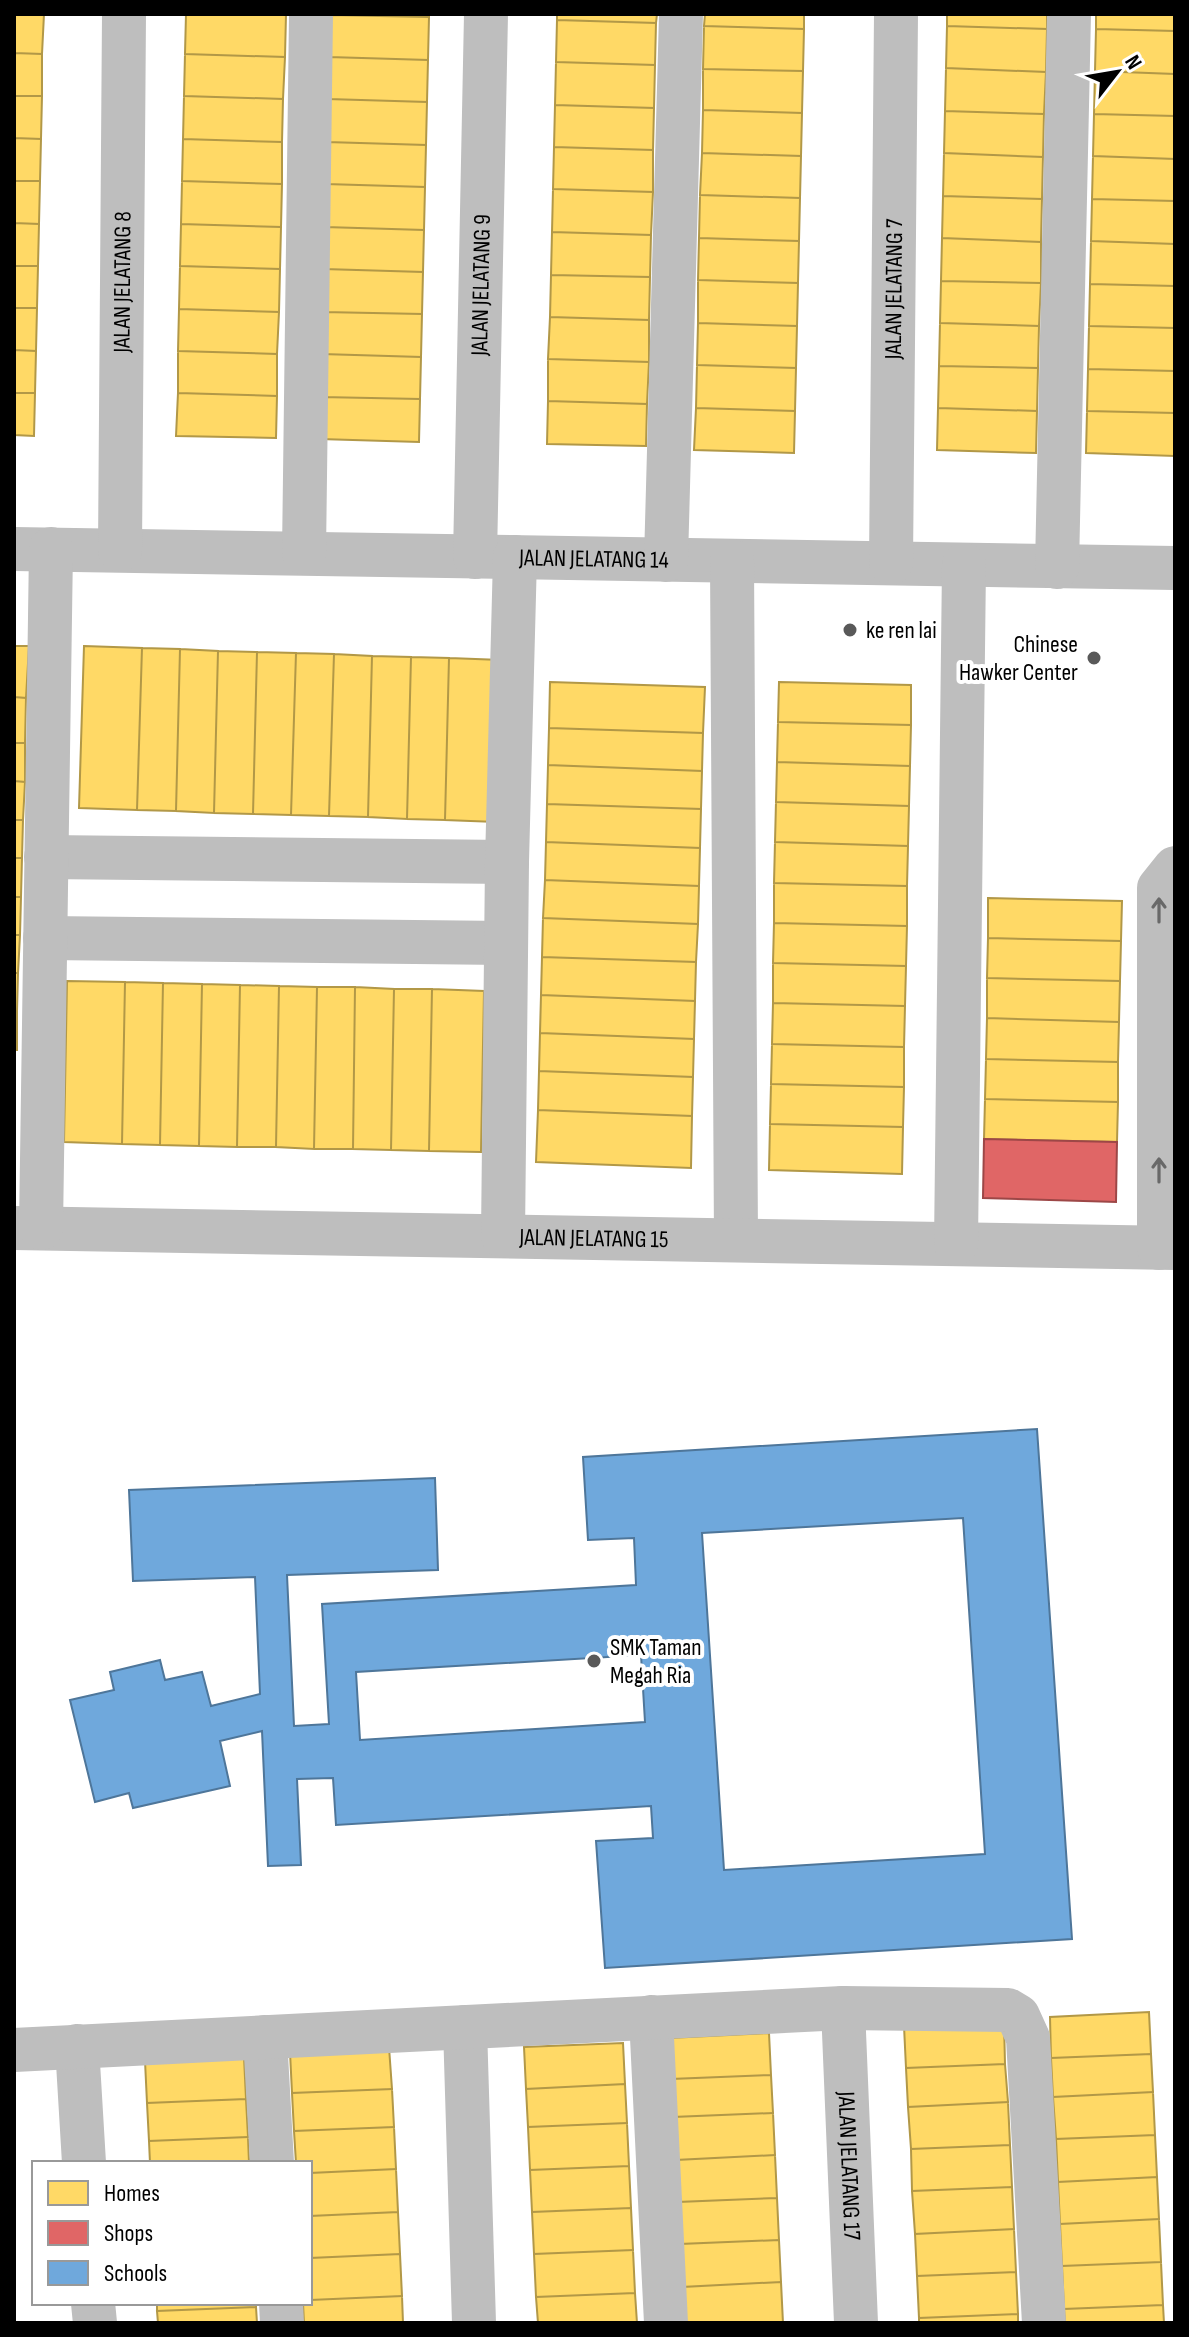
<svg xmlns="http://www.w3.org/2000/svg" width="1189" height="2337" font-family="'Sofia Sans Condensed',sans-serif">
<rect width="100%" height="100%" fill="#fff"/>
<!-- homes -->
<path fill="#ffd966" stroke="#b29847" stroke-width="2" d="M14,14H44L42,54L14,53Z
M186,14H286L285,57L185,54Z
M329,14H429V17Z
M557,14H657L656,23L557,20Z
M705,14H804V29L704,26Z
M947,14H1047V29L947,26Z
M1096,14H1175V31L1096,29Z
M329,15L429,17L428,60L329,57Z
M557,20L656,23L655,65L556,62Z
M704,26L804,29L803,71L703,69Z
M947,26L1047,29L1046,72L946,68Z
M1096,29L1175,31V74L1095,71Z
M14,53L42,54V96H14Z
M185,54L285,57L283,99L184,96Z
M329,57L428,60L427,102L328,99Z
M556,62L655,65L654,108L555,105Z
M946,68L1046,72L1044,114L945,111Z
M703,69L803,71L802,113L703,110Z
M1095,71L1175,74V116L1094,114Z
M14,96H42L41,139L14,138Z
M184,96L283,99L282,142L183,139Z
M328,99L427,102L426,145L327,142Z
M555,105L654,108L653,150L554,147Z
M703,110L802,113L801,156L702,153Z
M945,111L1044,114L1043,157L944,153Z
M1094,114L1175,116V159L1093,156Z
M14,138L41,139L40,181H14Z
M183,139L282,142V184L182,181Z
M327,142L426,145L425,187L326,184Z
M554,147L653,150V192L553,189Z
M702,153L801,156L800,198L700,195Z
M944,153L1043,157L1042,199L943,196Z
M1093,156L1175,159V201L1092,199Z
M14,181H40L39,224L14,223Z
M182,181L282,184L281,227L181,224Z
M326,184L425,187L424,230L325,227Z
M553,189L653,192L651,235L552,232Z
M700,195L800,198L799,241L699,238Z
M943,196L1042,199L1041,242L942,238Z
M1092,199L1175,201V244L1091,241Z
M14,223L39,224L38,266H14Z
M181,224L281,227L280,269L180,266Z
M325,227L424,230L423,272L324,269Z
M552,232L651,235L650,277L551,275Z
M699,238L799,241L798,283L698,280Z
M942,238L1041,242V283L941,281Z
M1091,241L1175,244V286L1090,284Z
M14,266H38L37,308H14Z
M180,266L280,269L279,312L179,309Z
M324,269L423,272L422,314L323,312Z
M551,275L650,277L649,320L550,317Z
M698,280L798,283L797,326L698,323Z
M941,281L1041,283L1039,326L940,323Z
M1090,284L1175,286V328L1089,326Z
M14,308H37L36,351L14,350Z
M179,309L279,312L277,354L178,351Z
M323,312L422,314L421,357L322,354Z
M550,317L649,320V362L548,359Z
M698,323L797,326L796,368L697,365Z
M940,323L1039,326L1038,368L939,366Z
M1089,326L1175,328V371L1088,369Z
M14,350L36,351L35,393H14Z
M178,351L277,354V396L178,393Z
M322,354L421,357L420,399L321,397Z
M548,359L649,362L647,404L548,401Z
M697,365L796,368L795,411L696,408Z
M939,366L1038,368L1037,411L938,408Z
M1088,369L1175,371V413L1087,411Z
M14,393H35L34,436L14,435Z
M178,393L277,396L276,438L176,436Z
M321,397L420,399L419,442L320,439Z
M548,401L647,404L646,446L547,444Z
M696,408L795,411L794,453L694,450Z
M938,408L1037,411L1036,453L937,450Z
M1087,411L1175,413V456L1086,453Z
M14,646H29L26,698L14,697Z
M84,646L142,648L137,810L79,808Z
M142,648L180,649L176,811L137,810Z
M180,649L218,651L214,813L176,811Z
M218,651L257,652L253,814L214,813Z
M257,652L296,653L291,815L253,814Z
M296,653L334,654L329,816L291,815Z
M334,654L372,656L368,817L329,816Z
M372,656L411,657L407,819L368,817Z
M411,657L449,658L445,820L407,819Z
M449,658L501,660L496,822L445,820Z
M550,682L705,687L703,733L549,728Z
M779,682L911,685V725L778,722Z
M14,697L26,698L25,743H14Z
M778,722L911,725L910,766L777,762Z
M549,728L703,733L702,771L548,765Z
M14,743H25V782L14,781Z
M777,762L910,766L909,806L776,802Z
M548,765L702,771L701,809L547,804Z
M14,781L25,782L23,820H14Z
M776,802L909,806L908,846L775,842Z
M547,804L701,809L700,848L546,842Z
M14,820H23L22,858H14Z
M546,842L700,848L699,886L545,880Z
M775,842L908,846L907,886L774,883Z
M14,858H22L21,897H14Z
M545,880L699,886L698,924L543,918Z
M774,883L907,886V926L774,923Z
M14,897H21L20,935H14Z
M988,898L1122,901L1121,941L988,938Z
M543,918L698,924L696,962L542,957Z
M774,923L907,926L906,966L773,963Z
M14,935H20L18,973H14Z
M988,938L1121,941L1120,981L987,978Z
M542,957L696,962L695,1001L541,995Z
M773,963L906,966L905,1006L773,1003Z
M14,973H18L17,1011H14Z
M987,978L1120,981L1119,1022L987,1018Z
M67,981L125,982L122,1144L64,1142Z
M125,982L163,983L160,1145L122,1144Z
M163,983L202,984L199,1146L160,1145Z
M202,984L240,985L237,1147L199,1146Z
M240,985L279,986L276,1147H237Z
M279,986L317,987L314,1149L276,1147Z
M317,987H355L353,1149H314Z
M355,987L394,989L391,1150L353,1149Z
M394,989H432L429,1151L391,1150Z
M432,989L484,991L481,1152L429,1151Z
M541,995L695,1001L694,1039L540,1033Z
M773,1003L905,1006L904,1047L772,1044Z
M14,1011H17V1050H14Z
M987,1018L1119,1022L1118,1062L986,1059Z
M540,1033L694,1039L693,1077L539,1071Z
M772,1044L904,1047V1087L771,1084Z
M986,1059L1118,1062V1102L985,1099Z
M539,1071L693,1077L692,1116L538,1110Z
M771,1084L904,1087L903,1127L770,1124Z
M985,1099L1118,1102L1117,1142L984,1139Z
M538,1110L692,1116L691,1168L536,1162Z
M770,1124L903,1127L902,1174L769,1170Z
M1149,2012L1151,2054L1051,2058L1050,2017Z
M1004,2022L1005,2064L906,2068L904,2026Z
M769,2033L771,2075L671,2079L669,2038Z
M623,2043L625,2084L526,2089L524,2047Z
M389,2047L392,2089L292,2093L290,2052Z
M1151,2054L1153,2092L1053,2097L1051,2058Z
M244,2057L246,2099L147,2103L145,2061Z
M1005,2064L1008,2102L908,2107L906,2068Z
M771,2075L773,2113L673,2117L671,2079Z
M625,2084L627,2123L528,2127L526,2089Z
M392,2089L394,2127L294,2131L292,2093Z
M1153,2092L1155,2135L1056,2139L1053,2097Z
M246,2099L248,2137L149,2141L147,2103Z
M1008,2102L1010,2145L911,2149L908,2107Z
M773,2113L775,2155L676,2160L673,2117Z
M627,2123L629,2166L530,2170L528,2127Z
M394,2127L396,2169L310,2173V2163H296L294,2131Z
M1155,2135L1157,2177L1058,2182L1056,2139Z
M248,2137L249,2163H150L149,2141Z
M1010,2145L1012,2187L912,2191L911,2149Z
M775,2155L777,2198L678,2202L676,2160Z
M629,2166L631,2208L532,2212L530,2170Z
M396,2169L398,2212L310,2216V2173Z
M1157,2177L1159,2219L1060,2224L1058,2182Z
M1012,2187L1014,2229L915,2234L912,2191Z
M777,2198L779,2240L680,2244L678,2202Z
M631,2208L633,2250L534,2254L532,2212Z
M398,2212L400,2254L310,2258V2216Z
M1159,2219L1161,2262L1062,2266L1060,2224Z
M1014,2229L1016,2272L917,2276L915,2234Z
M779,2240L781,2282L682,2287L680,2244Z
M633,2250L635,2293L536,2297L534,2254Z
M400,2254L402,2296L310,2300V2258Z
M1161,2262L1163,2305L1064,2309L1062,2266Z
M1016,2272L1018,2314L919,2318L917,2276Z
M781,2282L783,2323H684L682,2287Z
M635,2293L637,2323H538L536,2297Z
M402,2296L403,2323H304L303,2303L310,2300Z
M157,2303H256V2307L157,2311Z
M1163,2305L1164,2323H1065L1064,2309Z
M256,2307L257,2323H158L157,2311Z
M1018,2314V2323H919V2318Z"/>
<!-- shops -->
<path fill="#e06666" stroke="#9d4747" stroke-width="2" d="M984,1139L1117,1142L1116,1202L983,1198Z"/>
<!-- schools -->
<path fill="#6fa8dc" stroke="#4e769a" stroke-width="2" fill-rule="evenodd" d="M1037,1429L1072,1939L605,1968L596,1841L653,1838L651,1806L336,1825L333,1778L297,1779L301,1865L268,1866L262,1731L220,1741L230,1786L133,1808L129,1793L95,1802L70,1700L114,1690L110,1672L160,1660L165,1680L202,1672L211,1706L260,1694L255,1577L133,1581L129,1490L435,1478L438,1570L287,1575L294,1726L329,1724L322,1604L636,1585L634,1538L588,1540L583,1457ZM963,1518L985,1854L724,1870L702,1533ZM641,1655L645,1722L360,1740L356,1672Z"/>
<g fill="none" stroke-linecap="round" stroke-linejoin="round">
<!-- minor -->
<g stroke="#bebebe" stroke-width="44">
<path id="s1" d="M14,549L1175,568"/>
<path id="s2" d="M120,550L124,14"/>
<path d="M304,553L311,14"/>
<path id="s3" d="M475,557L486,14"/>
<path d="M666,560L681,14"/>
<path d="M732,561L736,1240"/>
<path id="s4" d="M891,563L896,14"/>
<path d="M1057,567L1069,14"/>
<path d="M46,857L507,862"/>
<path d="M45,938L506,943"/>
<path id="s5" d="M14,1228L1175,1248"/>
<path d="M41,1228L51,549"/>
<path d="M503,1236L507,862L515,557"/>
<path d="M956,1244L964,565"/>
<path d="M1159,1248V888L1175,868"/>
<path id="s6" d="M843,2008L856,2323"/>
<path d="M651,2017L666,2323"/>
<path d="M465,2027L474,2323"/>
<path d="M265,2037L272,2163"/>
<path d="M77,2046L84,2163"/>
<path d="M14,2050L843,2008L1008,2010L1018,2016L1028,2038L1044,2323"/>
<path d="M93,2303L95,2323"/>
<path d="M281,2303L282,2323"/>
</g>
</g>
<!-- one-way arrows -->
<defs><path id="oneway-shaft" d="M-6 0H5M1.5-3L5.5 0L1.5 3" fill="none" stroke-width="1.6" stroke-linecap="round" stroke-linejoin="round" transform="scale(2)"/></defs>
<g stroke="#686868">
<use href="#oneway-shaft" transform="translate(1159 910) rotate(-90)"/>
<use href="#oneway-shaft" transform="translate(1159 1170) rotate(-90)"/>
</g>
<!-- markers -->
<g fill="#595959" stroke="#fff" stroke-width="3">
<circle cx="850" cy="630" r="8"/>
<circle cx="1094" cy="658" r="8"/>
<circle cx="594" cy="1661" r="8"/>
</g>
<g text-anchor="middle" stroke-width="8" stroke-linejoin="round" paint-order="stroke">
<!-- street labels -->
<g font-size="24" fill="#000" stroke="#fff">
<text dy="8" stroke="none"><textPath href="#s2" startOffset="268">JALAN JELATANG 8</textPath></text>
<text dy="8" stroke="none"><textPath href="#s3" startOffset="272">JALAN JELATANG 9</textPath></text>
<text dy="8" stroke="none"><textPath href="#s4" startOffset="274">JALAN JELATANG 7</textPath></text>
<text dy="8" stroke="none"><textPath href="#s1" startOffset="580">JALAN JELATANG 14</textPath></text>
<text dy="8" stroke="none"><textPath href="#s5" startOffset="580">JALAN JELATANG 15</textPath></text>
<text dy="8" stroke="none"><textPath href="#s6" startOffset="158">JALAN JELATANG 17</textPath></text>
</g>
<!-- poi labels -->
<g font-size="24" fill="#000" stroke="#fff" text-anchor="start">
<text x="866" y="638">ke ren lai</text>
<text x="1078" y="652" text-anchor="end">Chinese<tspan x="1078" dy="28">Hawker Center</tspan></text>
<text x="610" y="1655">SMK Taman<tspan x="610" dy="28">Megah Ria</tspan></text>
</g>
</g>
<!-- border -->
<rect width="1189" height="2337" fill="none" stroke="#000000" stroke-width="32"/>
<!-- legend -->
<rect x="32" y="2161" width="280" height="144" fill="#ffffff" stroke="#999999" stroke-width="2"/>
<rect x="48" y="2181" width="40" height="24" fill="#ffd966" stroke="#999999" stroke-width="2"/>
<text x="104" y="2201" font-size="24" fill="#000000">Homes</text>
<rect x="48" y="2221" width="40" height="24" fill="#e06666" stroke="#999999" stroke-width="2"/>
<text x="104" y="2241" font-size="24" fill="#000000">Shops</text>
<rect x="48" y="2261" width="40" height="24" fill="#6fa8dc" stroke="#999999" stroke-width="2"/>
<text x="104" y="2281" font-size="24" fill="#000000">Schools</text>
<!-- north arrow -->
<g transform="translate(1117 72) rotate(59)" stroke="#ffffff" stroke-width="6" paint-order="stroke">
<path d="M0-6L14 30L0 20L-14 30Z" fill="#000000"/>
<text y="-12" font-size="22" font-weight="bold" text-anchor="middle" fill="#000000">N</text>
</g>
</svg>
